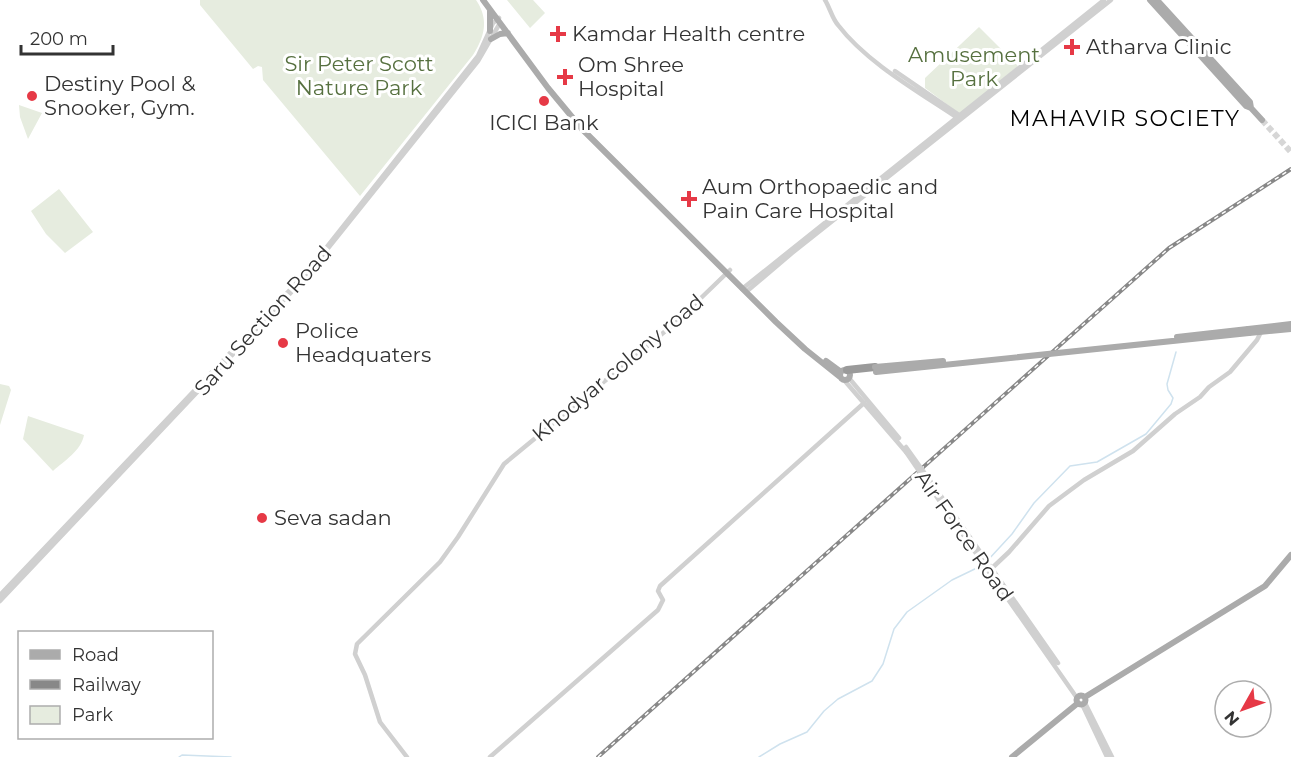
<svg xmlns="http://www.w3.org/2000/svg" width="1291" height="757" font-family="Montserrat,sans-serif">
<rect width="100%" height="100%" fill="#fff"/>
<!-- green -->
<path fill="#e6ecdf" d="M200,0H476C489,19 485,36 473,55L360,196L263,80L262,67L258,66L253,69L200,5Z
M507,0H533L545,13L530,28Z
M979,27L1018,66L960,114L925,88V78Z
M19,105L42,113L28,139L20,117Z
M59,189L93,232L65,253L46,234L31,211Z
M0,384L9,386L11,390L0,425Z
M28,416L84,435C81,451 64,461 53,471L23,439Z"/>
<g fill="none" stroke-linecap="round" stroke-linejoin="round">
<!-- stream -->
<path stroke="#cfe2ee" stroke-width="1.5" d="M988,560L1012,534L1034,503L1070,466L1097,462L1146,434L1171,404L1173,398L1168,390L1167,384L1176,352
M179,757L182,755L231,757
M759,757L780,744L807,732L824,711L838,699L872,681L883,664L894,629L907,612L952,580L981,566"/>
<!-- major-tunnel -->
<path stroke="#d6d6d6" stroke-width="6" stroke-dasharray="6 3" stroke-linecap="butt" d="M1262,120L1291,152"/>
<!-- minor -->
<path stroke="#d0d0d0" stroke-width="4.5" d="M825,0C830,8 832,18 838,25C867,63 919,92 959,119
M895,71L962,117
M742,289L1104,0
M746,292L792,253L1111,0
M849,378L899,438
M844,380L906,452
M946,503L1058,663
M943,506L1077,698
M991,569L1009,552L1049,506L1084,480L1133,451L1175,414L1200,397L1209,387L1230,372L1257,340L1261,332
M0,595L307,272L478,56L493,23L499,18
M0,601L301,282L478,61L500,23
M1085,703L1112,757
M1082,704L1107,757
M407,757L380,722L365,675L355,654L357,644L440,562L458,537L504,464L674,324L730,270
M490,757L658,610L663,600L658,591L660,586L864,403"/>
<!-- major -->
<path stroke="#ababab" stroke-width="6" d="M483,0L548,88L582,129L776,322L805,349L840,377
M1150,0L1246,106L1251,108L1262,120
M1157,0L1250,102L1251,108
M490,31V11
M491,39L500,34L508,33
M1248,329L1291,324
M1249,333L1291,329
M826,361L841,372
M840 375a5 5 0 1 1 10 0a5 5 0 1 1-10 0Z
M1076.5 700a4.5 4.5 0 1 1 9 0a4.5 4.5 0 1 1-9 0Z
M1085,697L1265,586L1291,555
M1012,757L1078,703"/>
<!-- highway -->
<path stroke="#9a9a9a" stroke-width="8" d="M847,370L875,367"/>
<!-- rail casing -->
<g stroke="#888" stroke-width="4">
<path id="rail" d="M598,757L1169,248L1291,169"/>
</g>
<!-- rail -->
<use href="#rail" stroke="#fff" stroke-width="1.5" stroke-dasharray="4.5" stroke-linecap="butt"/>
<!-- minor-bridge -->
<path stroke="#d0d0d0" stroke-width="4.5" d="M906,447L946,503
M906,452L943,506"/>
<!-- major-bridge -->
<path stroke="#ababab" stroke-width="6" d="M1177,337L1248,329
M875,367L943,361
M876,372L1249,333"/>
</g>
<!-- markers -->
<g fill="#e63946" stroke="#fff" stroke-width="2">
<path d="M555 25h6v6h6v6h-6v6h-6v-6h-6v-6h6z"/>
<path d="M1069 38h6v6h6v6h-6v6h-6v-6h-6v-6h6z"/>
<path d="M562 68h6v6h6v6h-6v6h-6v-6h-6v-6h6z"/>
<circle cx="32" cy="96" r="6"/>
<circle cx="544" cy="101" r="6"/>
<path d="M686 190h6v6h6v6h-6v6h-6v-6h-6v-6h6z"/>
<circle cx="283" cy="343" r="6"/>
<circle cx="262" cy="518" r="6"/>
</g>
<g text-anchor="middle" stroke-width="6" stroke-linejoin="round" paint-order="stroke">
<!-- poi labels -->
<g font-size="21" fill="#333" stroke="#fff" text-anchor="start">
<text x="572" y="41">Kamdar Health centre</text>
<text x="1086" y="54">Atharva Clinic</text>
<text x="578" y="72">Om Shree<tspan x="578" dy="24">Hospital</tspan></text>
<text x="44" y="91">Destiny Pool &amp;<tspan x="44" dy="24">Snooker, Gym.</tspan></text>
<text x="544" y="130" text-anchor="middle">ICICI Bank</text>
<text x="702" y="194">Aum Orthopaedic and<tspan x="702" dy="24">Pain Care Hospital</tspan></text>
<text x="295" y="338">Police<tspan x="295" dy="24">Headquaters</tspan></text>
<text x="274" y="525">Seva sadan</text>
</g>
<!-- park labels -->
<g font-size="21" fill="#56703f" stroke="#fff">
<text x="974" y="62">Amusement<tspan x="974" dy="24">Park</tspan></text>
<text x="359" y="71">Sir Peter Scott<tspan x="359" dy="24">Nature Park</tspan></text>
</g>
<!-- street labels -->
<g font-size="21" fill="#333" stroke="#fff">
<text transform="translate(263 321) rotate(-48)" y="7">Saru Section Road</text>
<text transform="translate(618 368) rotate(-40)" y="7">Khodyar colony road</text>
<text transform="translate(964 536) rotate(55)" y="7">Air Force Road</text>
</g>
<!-- neighbourhood labels -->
<g font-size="22" letter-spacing="1.5" fill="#000" stroke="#fff">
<text x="1125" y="126">MAHAVIR SOCIETY</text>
</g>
</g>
<!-- legend -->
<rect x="18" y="631" width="195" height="108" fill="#ffffff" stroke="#adadad" stroke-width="1.5"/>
<rect x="30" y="650" width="30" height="9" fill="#ababab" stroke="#adadad" stroke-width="1.5"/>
<text x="72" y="661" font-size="18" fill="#333333">Road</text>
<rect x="30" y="680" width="30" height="9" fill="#888888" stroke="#adadad" stroke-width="1.5"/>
<text x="72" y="691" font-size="18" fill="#333333">Railway</text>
<rect x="30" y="706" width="30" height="18" fill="#e6ecdf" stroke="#adadad" stroke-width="1.5"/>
<text x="72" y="721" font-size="18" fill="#333333">Park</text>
<!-- north arrow -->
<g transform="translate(1243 709) rotate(230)"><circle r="28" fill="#ffffff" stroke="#adadad" stroke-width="1.5"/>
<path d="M0-4.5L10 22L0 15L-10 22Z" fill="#e63946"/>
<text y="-9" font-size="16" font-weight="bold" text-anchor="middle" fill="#333333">N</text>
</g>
<!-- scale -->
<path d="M21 45v9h92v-9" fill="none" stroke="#333333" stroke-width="3"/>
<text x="30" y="45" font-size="18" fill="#333333" stroke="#ffffff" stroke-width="4.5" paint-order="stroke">200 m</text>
</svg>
